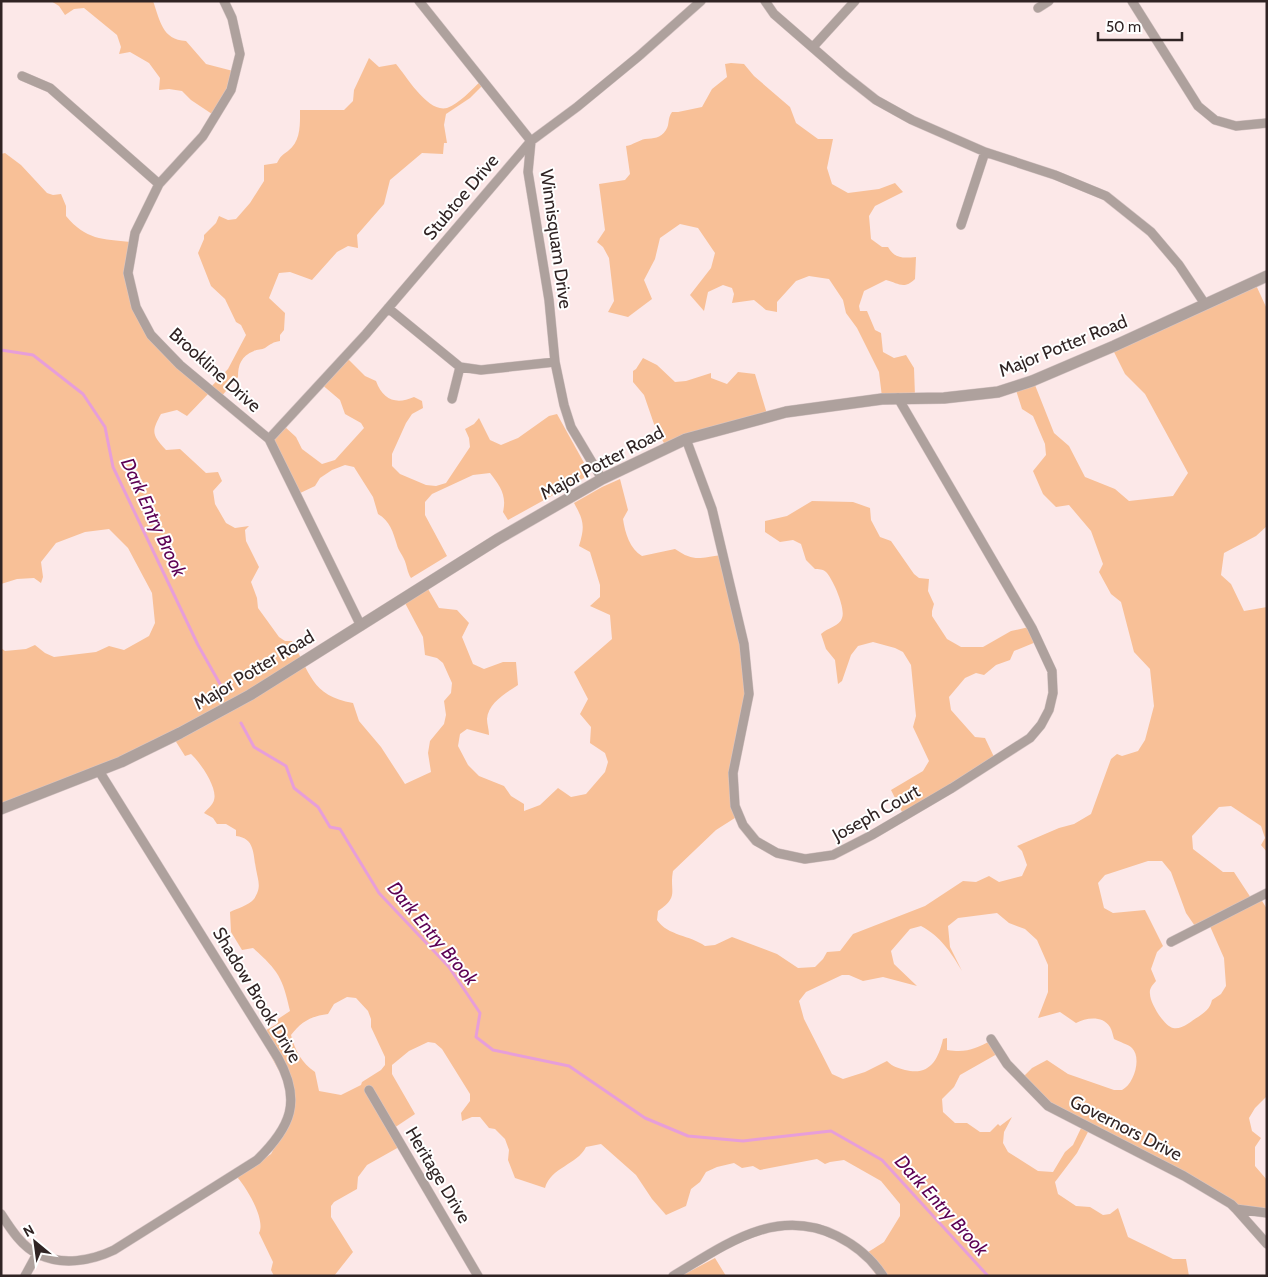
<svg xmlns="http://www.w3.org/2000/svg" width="1268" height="1277" font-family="Cabin,sans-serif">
<rect width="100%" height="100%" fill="#fce8e8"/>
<!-- green -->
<path fill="#f8c097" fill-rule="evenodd" d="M51,1H153C160,20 162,40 186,41L206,64L233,71L234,78L212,114L191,100L182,91L169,89L159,90L160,78L149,63L130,52L119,54L121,47L117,35L84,8L74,9L65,15L59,6Z
M369,58L379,67L396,64C407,77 428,113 447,108C459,104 471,90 481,81L483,85L470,98L446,114L444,125L447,143H444L443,154L422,153L390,180L384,204L357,235L358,248L348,246L337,252L312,280L290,272L279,273L269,298L285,313L284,330L280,335V341C273,342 271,344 265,348C262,350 257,349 254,351C241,356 238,365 238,377L220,398L210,392L187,416L177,410L161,414C151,432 152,435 166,450L180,449L206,473L218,472L222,481L213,491L215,504L226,523L235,528L249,526L245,530L246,541L259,567L251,582L257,598L258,608L279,637L285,641H292C310,672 311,696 353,703L359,721L381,747L405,784L431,772L428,753L430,741L444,724L446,715L444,701L451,693L452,683L443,663L437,658L425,655L423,637L405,603L428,589L439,608L457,610L469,623L462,637L473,664L484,669L503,662H516L518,685C506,693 488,703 487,719C487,724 489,730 489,735L467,729L460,734L458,746L468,765L479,776L504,786L511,796L524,804V811L540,805L558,788L571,797L586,794L605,772L608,762L605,753L590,743L591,727L580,714L588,699L574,672L612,639L610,615L590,606L600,597V585L590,552L579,546C585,526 584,521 574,503L602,487L620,479L628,510L623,519C625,533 630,549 642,556L675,549C694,562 699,558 722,555L743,640L748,688L731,768L738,816L716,830L673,871C669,892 680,896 658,911L657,920C668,936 690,935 705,946L715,945L732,937L777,954L798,968L815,967L823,959L827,952L840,951L853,934L925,906L963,881L976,882L989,876L999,882L1022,876L1027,865L1022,851L1017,846L1059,828L1074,824L1091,814L1111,759L1117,754L1122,756L1138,751L1145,740L1154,706L1150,669L1134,652L1121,602L1111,594L1099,572L1103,564L1091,531L1069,505L1056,507L1043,494L1033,471L1046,455L1045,444L1033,416L1022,409L1015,387L1033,380L1054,433L1069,446L1085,477L1115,489L1129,501L1173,496L1188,473L1145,394L1125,374L1111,346L1255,283L1267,309V526L1256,536L1224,553L1221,575L1231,584L1244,611L1267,607V852L1261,845L1265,838L1261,826L1231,806L1219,807L1192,836L1193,849L1223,872H1234L1251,898L1259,896L1267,909V1096L1255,1108L1249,1118L1252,1131L1261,1138L1255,1147V1166L1267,1180V1205L1265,1212L1237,1209L1089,1130L1077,1153L1055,1182L1058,1194L1076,1206L1090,1207L1103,1215L1110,1214L1118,1208L1128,1237L1173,1259H1186L1189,1276H877L862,1256L884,1242L900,1216V1204L881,1181L844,1160L830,1162L825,1164L817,1159L760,1170L753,1166L742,1168L734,1163L717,1167L706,1172L700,1182L691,1189L686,1206L666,1215L652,1199L636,1175L601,1144L586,1147C577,1165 551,1167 545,1188L515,1178L508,1160L509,1150L505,1139L495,1129L489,1128L480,1117H472L462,1121L461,1113L470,1101V1094L442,1049L435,1043L428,1042L409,1051L392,1065V1074L415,1114L391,1130L399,1147L367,1165L358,1177L357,1189L334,1202L331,1206V1217L353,1252L334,1276H274L271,1270L273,1262L259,1233C266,1220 247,1188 237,1177L271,1154L285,1129L288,1101L285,1082L259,1034L277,1024L278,1019L290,1011C283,978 278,970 253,948L242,950L231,932L230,912C236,909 249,905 254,899C262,887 258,881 256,869C253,854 255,838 236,836V830L226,824H217L213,818L204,813C207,809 213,805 214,800C218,788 200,762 191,754L185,756L173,737L1,809V648L5,651L26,649L35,645L45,653L54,657L96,652L109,646L124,650L149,636L155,623L152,593L128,548L109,529L85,532L56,543L41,562L43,577L41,583L34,578L17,579L1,584V154L5,153L21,165L47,193L53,195L61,194L66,206V216C86,240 102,239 131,242L127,270L151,335L209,389L228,369L246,335L241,325L236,322L225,299L211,286L198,253L204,239V235L216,223L219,216L228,220L236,219L250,203L264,181V165L277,163C280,157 282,155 288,151C301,141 300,125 300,110H344L353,101L354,90ZM1148,861H1162L1171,872L1186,913L1197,929L1209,924L1224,958L1226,986L1221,994L1212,1000C1210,1009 1205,1012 1198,1017C1191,1021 1182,1030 1173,1028C1164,1026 1150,1003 1150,994C1149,988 1153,985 1156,981L1151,969L1157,952L1163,946L1145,910L1113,913L1104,908L1098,883L1105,875ZM997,913L1009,923L1025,929L1037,940L1048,965V992L1038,1018L1060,1012L1076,1023C1086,1018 1102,1015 1110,1027C1112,1030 1113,1036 1114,1039C1119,1042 1128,1044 1132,1048C1142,1058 1134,1084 1122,1090C1121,1090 1115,1090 1114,1090L1068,1074L1047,1060L1032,1068L1022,1078L1051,1108L1083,1124L1073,1145L1065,1152L1053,1172L1038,1171L1008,1152L1003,1143L1004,1132L1012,1117L1000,1126L998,1124L990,1132H980L967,1123H955L943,1112L942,1099L954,1087L960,1075L997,1054L992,1040C975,1049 967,1053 947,1050V1038L943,1039C938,1061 929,1076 905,1070C898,1068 893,1067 887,1061L865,1072L843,1079L832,1074L804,1019L799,1001L806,992L842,975H849L863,981L883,977L917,986L894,964L891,951L910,929L921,926C941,937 950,951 962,971L950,947L948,926L958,918ZM347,997L356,998L368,1011L371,1019V1027L385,1057V1065L381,1070L362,1082L361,1085L341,1095L319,1091L315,1072C302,1063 295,1051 291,1035C301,1022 311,1016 328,1014L334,1004Z
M731,63L744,64L754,76L790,107L796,123L818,139H833L827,168L832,184L848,193L879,189L895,183L903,192L875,206L869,216L871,239L882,247H888C895,259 903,258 916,257L915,279C904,290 898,283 886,280L864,291L859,306L860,311H867L875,330L881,333L883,352L894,358L906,355L914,368L915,396L882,397L879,372L857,328L846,313L843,300L829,279L809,276L796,281L777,302V312L766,310L754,300L732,303L734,294L732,288L723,285L708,292L704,311L690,295L711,268L715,253L698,228L680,224L660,238L655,259L644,280L652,299L628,317L608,312L614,301L609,258L603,247L597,242L605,230L599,184L625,180L630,174L626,146C633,145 639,140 645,139C654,138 660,139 666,130C670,124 667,119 672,112H678L702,107L712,89L727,77L725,64Z
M346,357L365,376L376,381C383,400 396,405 414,397L422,401L423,408L412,414L406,423L392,454V466L400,474L426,485L436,486L446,483L470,447L469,438L465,429L474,424L479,418L490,440L501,445L518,438L549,416L557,414L588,470L584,478L508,520L503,512C507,495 500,486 490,473L473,475L432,494L425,502V515L447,556L411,578C407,572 407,565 404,559C402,554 398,550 397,545C393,532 390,521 378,514L373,497L354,467L345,465L332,470L320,478L315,486L296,495L269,437L284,426L296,437L302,449L322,464L335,460L364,428L361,423L345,414L340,400L320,383Z
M643,358L657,365L675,382L686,381L711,373V378L727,384L738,372L755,374L767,414L666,447L654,424L644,395L633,382V371L636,369Z
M812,501L853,502L870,508L871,520L880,537L891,541L914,574L919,578L929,579L928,591L934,604L932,611V616L947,639L961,647H983L1011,631L1029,627L1036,642L1014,651L1010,660L996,665L984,675L976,673L965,678L949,697L951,710L975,737L985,738L995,759L903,814L891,790L923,771L929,761L913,727L916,716L911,665L903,652L895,648L873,642L858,646L851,655L842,681L838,684L835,660L826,649L821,634C827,628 840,626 842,618C846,609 833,579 826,572C823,569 818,569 815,569L806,560L801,544L793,540L780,542L765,532V521L787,516Z
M715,1258L726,1276H681Z"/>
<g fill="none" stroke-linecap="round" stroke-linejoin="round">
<!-- stream -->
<path stroke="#e79ed9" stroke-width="3" d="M1,350L33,355L83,394L105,427L113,467L198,645L220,684
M241,723L254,747L286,766L294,788L318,807L330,827L340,829L379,893L449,967L480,1013L476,1037L493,1050L569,1066L645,1118L688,1136L743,1141L831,1131L882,1160L988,1276"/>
<!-- minor casing -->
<g stroke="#d7c5c5" stroke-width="10">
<path id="minor" d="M224,1L232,18L240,54L231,90L203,136L159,184L135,233L128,273L136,307L151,335L180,365L269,439L361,626
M419,1L531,141L528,172L549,300L555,362L564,405L571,427L602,479
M765,1L774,14L843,74L876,100L912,120L985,152L1055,175L1106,196L1151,232L1179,265L1205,304
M1132,1L1198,106L1215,120L1236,126L1267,123
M1038,8L1049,1
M813,47L855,1
M22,76L50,88L159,184
M961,225L985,152
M388,308L460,367L481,370L555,362
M452,399L460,367
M269,439L366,334L531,141L577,107L639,56L701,1
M686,439L712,509L744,644L749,694L733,773L735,806L743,825L756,841L777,853L805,859L833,855L872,835L952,788L1030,738L1041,725L1049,710L1053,693L1052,671L1032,628L898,398
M1171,942L1267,893
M991,1039L1007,1064L1048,1106L1184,1176L1231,1204L1236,1209L1267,1213
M369,1090L478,1276
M1236,1209L1267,1244
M1,1214C10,1228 22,1247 38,1254C62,1266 91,1261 114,1250L257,1160C291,1127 302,1101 278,1058L99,771
M25,1276L37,1254
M673,1276C725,1245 776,1206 837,1236C855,1245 872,1259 883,1276"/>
</g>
<!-- tertiary casing -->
<g stroke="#d7c5c5" stroke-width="12">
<path id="tertiary" d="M1,809L121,762L180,733L250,695L498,539L602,479L686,439L786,412L882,399L944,398L998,392L1032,381L1114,346L1267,276"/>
</g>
<!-- minor -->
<use href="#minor" stroke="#aea19d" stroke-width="9"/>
<!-- tertiary -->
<use href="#tertiary" stroke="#aea19d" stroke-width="11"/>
</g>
<g text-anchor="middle" stroke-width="4" stroke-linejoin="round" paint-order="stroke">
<!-- street labels -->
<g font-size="18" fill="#302424" stroke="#fff">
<text transform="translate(461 197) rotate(-50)" y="6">Stubtoe Drive</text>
<text transform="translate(556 239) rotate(82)" y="6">Winnisquam Drive</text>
<text transform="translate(1063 346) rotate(-22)" y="6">Major Potter Road</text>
<text transform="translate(215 370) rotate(42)" y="6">Brookline Drive</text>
<text transform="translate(602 463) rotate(-28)" y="6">Major Potter Road</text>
<text transform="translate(254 670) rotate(-31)" y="6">Major Potter Road</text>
<text transform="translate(876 813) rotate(-29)" y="6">Joseph Court</text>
<text transform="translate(257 995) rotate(59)" y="6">Shadow Brook Drive</text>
<text transform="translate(1126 1128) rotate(27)" y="6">Governors Drive</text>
<text transform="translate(438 1175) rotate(59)" y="6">Heritage Drive</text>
</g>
<!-- water labels -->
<g font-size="19" font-style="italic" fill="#5c0153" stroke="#fff">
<text transform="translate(154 517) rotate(65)" y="7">Dark Entry Brook</text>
<text transform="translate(433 933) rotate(50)" y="7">Dark Entry Brook</text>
<text transform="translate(942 1205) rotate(48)" y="7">Dark Entry Brook</text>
</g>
</g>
<!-- border -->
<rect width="1268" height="1277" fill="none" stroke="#302424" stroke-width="5"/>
<!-- north arrow -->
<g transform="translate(35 1242) rotate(331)" stroke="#ffffff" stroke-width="4" paint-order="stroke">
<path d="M0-4L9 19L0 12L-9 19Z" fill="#302424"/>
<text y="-8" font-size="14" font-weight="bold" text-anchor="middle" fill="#302424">N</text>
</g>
<!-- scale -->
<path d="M1098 32v8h84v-8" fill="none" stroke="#302424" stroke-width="2.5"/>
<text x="1106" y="32" font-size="15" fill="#302424" stroke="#ffffff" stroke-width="4" paint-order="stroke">50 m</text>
</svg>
